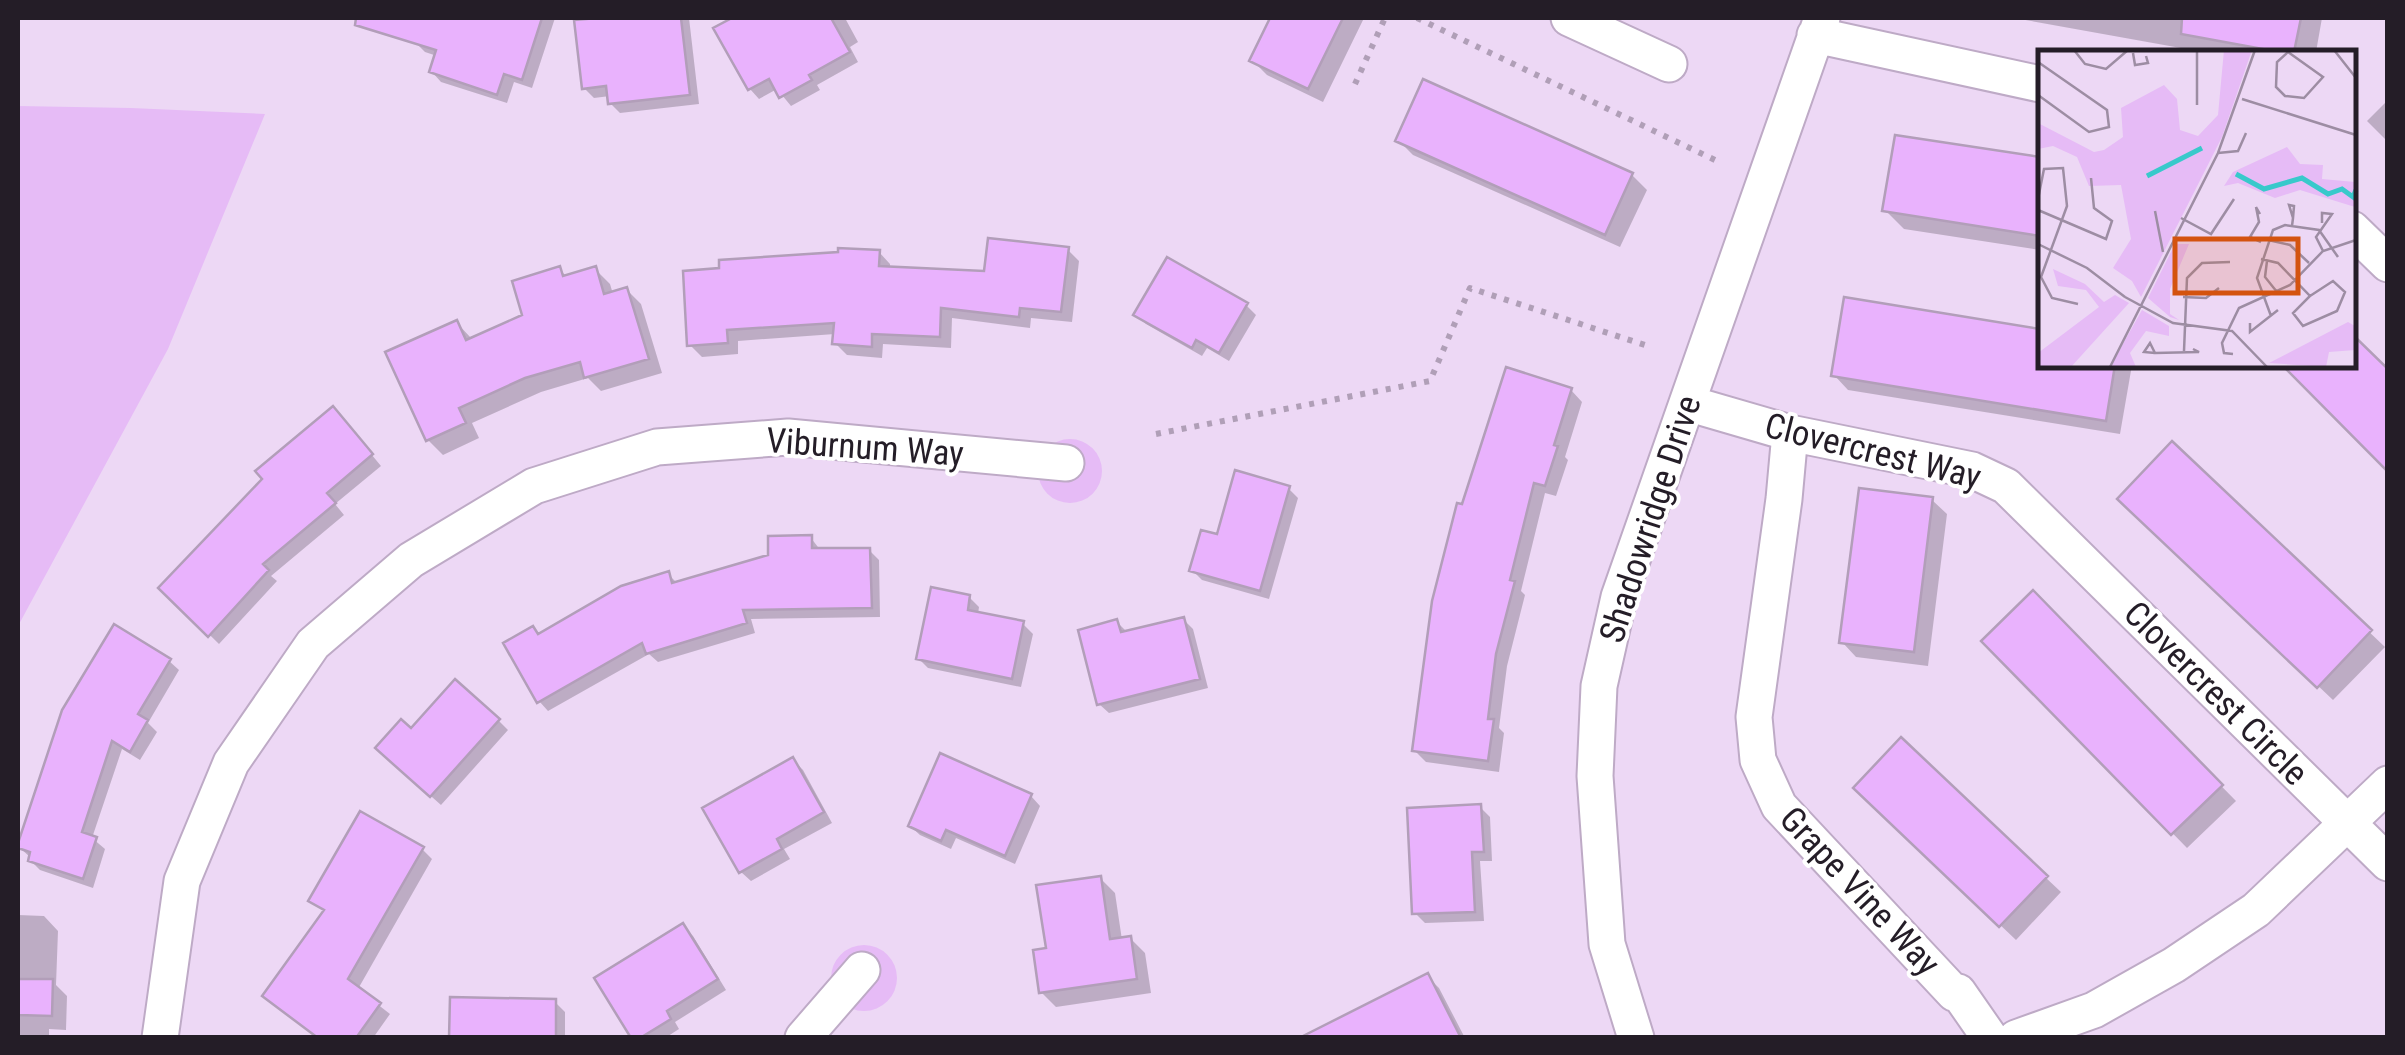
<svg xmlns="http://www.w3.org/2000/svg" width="2405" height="1055" font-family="'Roboto Condensed',sans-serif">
<rect width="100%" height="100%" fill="#edd8f5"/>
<!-- green -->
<path fill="#e6bbf6" d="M18,106L131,108L265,114L168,349L18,626Z
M1038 471a32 32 0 1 1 64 0a32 32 0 1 1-64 0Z
M831 978a33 33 0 1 1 66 0a33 33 0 1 1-66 0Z"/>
<!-- shadow -->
<path fill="#0003" d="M423,18H555L532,88L514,82L507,103L441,82L432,72L437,56L425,52L415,42Z
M621,18H689L699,104L620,113L610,103V96L594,98L584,88L577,22Z
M737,18H845L858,42L850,47L858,62L817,85L820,90L791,106L777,89L759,99L750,89L717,29Z
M1273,18H1364L1323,102L1267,75L1252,60Z
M2014,18H2322L2316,52H2203Z
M2388,100V142L2367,121Z
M1398,140L1632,175L1647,190L1620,247L1413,155Z
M2040,160V250L1904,229L1885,210Z
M1067,249L1079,261L1072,322L1031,318L1030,328L952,318L951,348L883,344L882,358L847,355L835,343V334L738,341V354L702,357L690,345L879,252L890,264V269L986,274Z
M559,269L567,277L595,269L610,284L613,294L627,290L641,304L662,373L601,391L588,378L541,392L472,423L479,438L443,455L428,440L457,323L471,338L525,316Z
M1246,305L1256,315L1229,361L1207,348L1202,356L1146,324L1136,314Z
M2040,331V365H2132L2120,434L1848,390L1834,375Z
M1571,390L1582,402L1565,457L1568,460L1556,496L1545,493L1521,591L1525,595L1507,666L1499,728L1504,733L1499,772L1426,762L1414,750L1463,507Z
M342,419L381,466L335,504L344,515L271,576L277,581L219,644L162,588L265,480Z
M2172,444L2385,647L2333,700L2135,513Z
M1288,488L1298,498L1269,599L1202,580L1192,570L1218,538Z
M1932,500L1947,514L1928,666L1856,657L1842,642Z
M811,538L821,551L869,550L879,560L880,617L751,619L755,633L658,662L649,654L548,711L539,701V636L668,574L678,584L771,556Z
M2033,594L2236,801L2187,848L1985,641Z
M969,597L979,607L978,614L1023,624L1033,634L1021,687L928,668L918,658Z
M1183,619L1193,629L1208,688L1109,713L1099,704L1117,622L1128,633Z
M169,661L179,670L148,723L157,732L140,760L122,749L92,838L105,849L93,888L40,870L30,860L31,858L19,847Z
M498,720L508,730L441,805L388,758L411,732Z
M1901,741L2061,892L2016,940L1856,788Z
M793,760L803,770L832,823L784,849L790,859L751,881L741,872Z
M1031,796L1040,806L1015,864L956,838L951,849L920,835L910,826Z
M1480,807L1490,817L1492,861H1480L1484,921L1425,923L1415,913Z
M422,849L432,859L358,989L390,1014L373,1038H313L315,1035L265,996L326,913L312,901Z
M1100,878L1115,893L1122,940L1130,938L1145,953L1151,993L1056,1007L1041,992L1048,950Z
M18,915L44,916L58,931L56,985L67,996L66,1030L49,1029V1038H18Z
M683,927L693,936L726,990L675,1022L679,1029L665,1038H634Z
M1427,976L1439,988L1465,1038H1313Z
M555,1002L565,1012V1038H452Z"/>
<!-- building -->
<path fill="#e9b2fd" stroke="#b29eb9" stroke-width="2.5" d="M356,18H542L522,80L504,74L497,95L429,72L436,50L355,25Z
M598,18H681L690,95L608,104L606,86L582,89L574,20Z
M732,18H831L850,52L809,75L812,80L779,98L769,79L748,90L713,28Z
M1270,18H1343L1308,89L1249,61Z
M2182,18H2301L2294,52H2279L2181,34Z
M1423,79L1633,173L1605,235L1395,141Z
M1895,135L2040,157V236L1882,211Z
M988,238L1069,247L1061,312L1020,308L1019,317L941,308L940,337L872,334V347L832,344L834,323L727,330L728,343L687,346L683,271L719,268V260L838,252V248L880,250L879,266L984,271Z
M1167,257L1248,303L1219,353L1196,340L1192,348L1133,315Z
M560,266L563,276L596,266L604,294L627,287L649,359L584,378L580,362L525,378L459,408L466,423L426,441L385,352L457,320L466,340L522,315L512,281Z
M1844,297L2040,329V365H2115L2106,421L1831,376Z
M2352,334L2388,369V472L2282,365H2352Z
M1506,367L1572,388L1554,445L1558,446L1545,486L1534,483L1510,580L1515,581L1496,654L1488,719H1494L1488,761L1412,751L1432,601L1457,503L1462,504Z
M333,406L373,454L327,493L336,503L263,564L269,570L208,637L158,588L262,479L255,471Z
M2172,441L2372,630L2317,688L2117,499Z
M1235,470L1290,486L1260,591L1189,571L1201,530L1217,534Z
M1859,488L1933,497L1914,652L1839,643Z
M812,535V548H870L872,608L743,610L747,623L646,654L642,643L537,703L503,643L533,626L538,634L621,586L669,571L672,583L768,555V536Z
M931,587L970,595L968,610L1024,621L1012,679L916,659Z
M2033,590L2223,785L2171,835L1981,641Z
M1184,617L1200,679L1097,705L1078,630L1117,619L1121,632Z
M114,624L171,659L138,714L148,720L130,752L112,741L82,832L97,837L83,879L28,861L30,852L18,848V843L62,710Z
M455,679L500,719L430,797L375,748L401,719L411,728Z
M1901,737L2048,876L1999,927L1853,788Z
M940,753L1032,794L1005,856L946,830L941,841L908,826Z
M793,757L824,812L777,839L782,849L739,873L702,808Z
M1481,804L1484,852H1472L1475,912L1412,914L1407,808Z
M360,811L424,847L348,979L381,1003L356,1038H318L262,996L324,910L308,901Z
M1101,876L1110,939L1131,936L1137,979L1039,993L1033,950L1046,948L1036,885Z
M683,923L718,979L667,1011L671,1019L640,1038H631L594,978Z
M1428,973L1461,1038H1299Z
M18,979H53L52,1016L18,1015Z
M450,997L556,999V1038H449Z"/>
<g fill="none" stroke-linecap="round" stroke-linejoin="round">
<!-- minor casing -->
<g stroke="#beaac6" stroke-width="39">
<path id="minor" d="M1569,18L1669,64
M1815,35L2040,84
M2352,229L2388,264
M1687,403L1790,433L1972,470L2006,486L2388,863
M1790,433L1784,499L1754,717L1758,760L1779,806L1954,993L1958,992L1990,1038
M160,1038L182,881L231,763L313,644L411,560L534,486L657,447L788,437L1066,463
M803,1038L862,970
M1636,1038L1607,944L1595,776L1599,686L1619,597L1822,18
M2016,1038L2094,1010L2174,965L2256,910L2388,784"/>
</g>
<!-- path -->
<path stroke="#b09fb7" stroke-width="6" stroke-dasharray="5 8" stroke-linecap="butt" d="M1417,18L1715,160
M1355,84L1385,18
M1156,434L1430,381L1470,288L1648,346"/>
<!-- minor -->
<use href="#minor" stroke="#fff" stroke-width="35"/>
</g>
<g text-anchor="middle" stroke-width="8" stroke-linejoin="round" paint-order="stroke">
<!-- street labels -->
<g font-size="35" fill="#241d27" stroke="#fff">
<text transform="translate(865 447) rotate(4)" y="12">Viburnum Way</text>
<text transform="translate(1873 451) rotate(14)" y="12">Clovercrest Way</text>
<text transform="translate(1650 519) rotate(-72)" y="12">Shadowridge Drive</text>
<text transform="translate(2216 693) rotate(45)" y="12">Clovercrest Circle</text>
<text transform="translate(1860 891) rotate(47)" y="12">Grape Vine Way</text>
</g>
</g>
<!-- overview -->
<g transform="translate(2038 50)">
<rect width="318" height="318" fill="#edd8f5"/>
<path d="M186,0H214L184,87L103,247L94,231L75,218L93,189L83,135L51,136L39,107L15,96L0,99V73L56,102L66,100L85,87L83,58L126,35L139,49L142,80L160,86L180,65ZM249,97L262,114L285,115L284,129L317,132V157L262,140L237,148L200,133L186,136L195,122ZM137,194H151L132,239V264L141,270L132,267L110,248ZM15,219L47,234L66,252L77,245L91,253L33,317H0V303L61,257L48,240L20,236ZM104,260L131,276V286L108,281L92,303L98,317H72ZM310,272L317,276V300L291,302L288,317L231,313Z" fill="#e6bbf6"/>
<path fill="none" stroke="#38c9cb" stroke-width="5" d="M198,124L226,139L264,128L290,144L304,139L315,147L318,140M109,126L164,98"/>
<path fill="none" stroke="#9d8da3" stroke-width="2.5" d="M36,0L47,14L68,19L90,0M159,0V55M296,0L318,28M250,2L285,27L266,48L247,46L238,37L239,12ZM95,3L97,15L110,13L108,6M0,12L69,60L71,77L51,82L0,45M204,49L318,85M180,103L200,101L208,83M0,149L6,119L25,118L29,156L3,227L14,248L40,254M0,160L68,189L74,171L56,158L53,128M117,161L125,202M222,164L218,157L221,172L212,187L223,192M143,168L173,184L196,149M284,173V163L294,164L278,187L285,201M254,176L255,168L256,156L251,155L255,168M230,190L252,195L271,213M0,194L49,218L87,247M223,209L240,213L272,246L255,263L265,276L299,261L307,242L295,231L272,246M229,211L227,227L239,242M87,247L135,273L194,281L229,317M145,247L168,248L181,238M233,266L219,228L235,180L247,175L281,180L300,207M212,273V282L240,260M146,301L149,228L164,213L192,212M117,303L106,302L112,293L117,303L161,302L155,299M195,304L186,303L184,293L201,258L252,235L285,201L318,190M72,317L180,103L217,0"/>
<path fill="#d4530f" fill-opacity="0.15" stroke="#d4530f" stroke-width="5" d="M137,189H260V243H137Z"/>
<rect width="318" height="318" fill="none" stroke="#241d27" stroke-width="5"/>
</g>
<!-- border -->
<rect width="2405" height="1055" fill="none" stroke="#241d27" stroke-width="40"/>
</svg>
